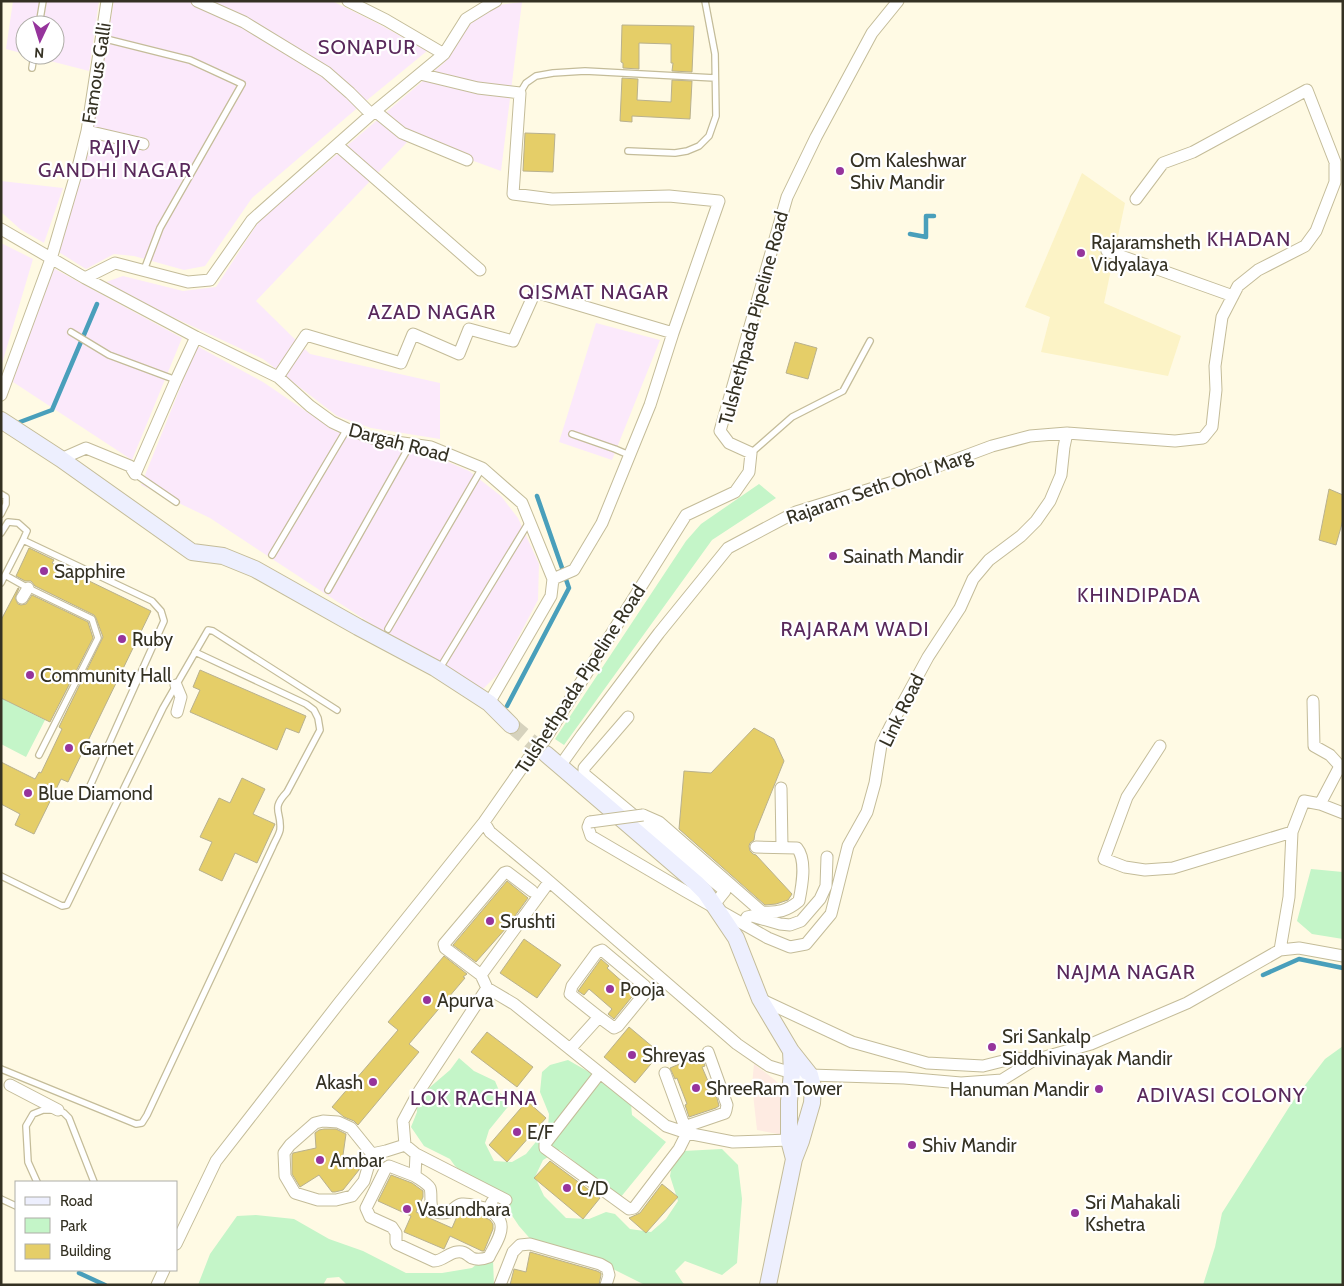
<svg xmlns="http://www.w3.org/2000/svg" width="1344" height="1286" font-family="Cabin,sans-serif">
<rect width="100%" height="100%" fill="#fffae4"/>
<!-- commercial -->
<path fill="#feebe2" d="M754,1064L775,1080L783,1089V1135L757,1130L752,1085Z"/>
<!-- industrial -->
<path fill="#fbe9fb" d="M13,1H99L89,71L27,55H55V25H25V54L6,49Z
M114,1H332L377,23L427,51L355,110L252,198L205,266L184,270L134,256L114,254L86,269L57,251L86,157Z
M522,2L501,171L411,138L256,301L310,354L440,383V439L371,428L337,416L263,359L166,314L106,282L123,276L183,291L216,287L259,221L445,62L470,24L499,5Z
M1,181L63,188L44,243L20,229L1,212Z
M1,243L33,259L1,367Z
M53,268L182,338L132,460L13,382L28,333Z
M596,323L660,340L612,460L559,442Z
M197,346L263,382L335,431L377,444L432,455L469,471L501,496L518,518L539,564L538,600L500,672L478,694L210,518L141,485Z"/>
<!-- built -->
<path fill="#fcf3c6" d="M1082,173L1125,203L1104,303L1181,336L1168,376L1041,352L1050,317L1025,307Z"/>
<!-- green -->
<path fill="#c4f5c8" d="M759,484L776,498L712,540L564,745L555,739L686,541L701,524Z
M1,698L45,720L26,757L1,744Z
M1311,869L1343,872V939L1312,934L1297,921Z
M1343,1046V1285H1203L1215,1247L1222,1213L1293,1101L1325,1059Z
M459,1058L474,1071L495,1081L500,1093L511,1103L489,1130L485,1143L494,1161L512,1162L526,1154L548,1127L549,1114L540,1092L542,1072L550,1065L568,1060L589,1072L631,1104L632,1115L666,1142L620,1198L560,1150L543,1160L535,1177L544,1196L566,1218L589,1219L606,1212L615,1214L630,1229L651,1232L666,1219L678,1201L670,1176L673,1160L683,1151L722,1149L738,1165L742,1199L737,1263L722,1275L685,1261L675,1271L683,1283L686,1285H645L591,1258L533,1242L519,1226L503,1202L477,1184L455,1166L450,1159L424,1146L411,1127L417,1112L416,1105L429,1088L450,1070Z
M256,1215L294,1219L329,1239L363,1251L406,1273H442L472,1268L482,1260H493L494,1285H347L339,1277L327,1278L323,1285H198L210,1254L237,1216Z"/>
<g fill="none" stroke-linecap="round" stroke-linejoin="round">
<!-- stream -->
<path stroke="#499fbb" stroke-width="4.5" d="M910,234L926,237V216H934
M20,422L52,410L97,304
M507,706L569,588L537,496
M1263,975L1299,959L1343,968
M79,1273L105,1285"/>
</g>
<!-- building -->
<path fill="#e5ce68" stroke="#b9b18e" d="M622,25L694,26L692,72L672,71L673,63H671V44L639,43V69L623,68V63L621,62Z
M622,78L638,79L637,100L671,102L672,80L692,81L690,119L632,116V122L620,121Z
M525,133L555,134L553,172L523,171Z
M795,342L817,348L808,379L786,373Z
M1329,489L1343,495V520L1336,545L1319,540Z
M29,548L54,560L52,563L151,611L68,782L61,779L34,834L15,825L20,814L1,804V762L35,779L39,772L41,773L62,729L59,727L103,637L96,618L94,615L35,586L31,581H25L16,576Z
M18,588H19L15,598L18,604L21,605L26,604L32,595L88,622L93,638L50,722L1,698V620Z
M200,670L306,716L299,733L286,728L277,750L190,712L200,690L193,687Z
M754,728L774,739L784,761L755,833L754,840L750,843L749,846L750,851L753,854L756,855L792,894L788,900L776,904L765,905L679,829L684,771L711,773Z
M242,778L265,789L253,814L275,824L257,863L235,853L222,881L199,870L212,842L200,837L219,798L230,803Z
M507,881L528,898L507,927L476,962L453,945Z
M524,939L561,965L537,998L500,973Z
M444,956L467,974L463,977L465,978L409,1044L419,1052L358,1125L354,1121L344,1117L332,1107L398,1030L388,1022Z
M601,959L609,966L607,968L635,993L614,1019L608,1014L612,1009L589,989L584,995L578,991Z
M629,1027L660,1053L635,1083L604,1057Z
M487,1032L533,1067L517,1087L471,1052Z
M701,1055L705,1066L702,1067L714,1095L717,1098L719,1106L716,1108L689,1117L685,1105L687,1104L677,1078L675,1079L670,1068Z
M527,1101L546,1118L507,1162L489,1145Z
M324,1129H336L346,1134L343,1155L361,1165L359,1170L343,1190L335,1192H332L319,1175L300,1187L292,1174V1155L293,1153L316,1148L315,1133L319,1130Z
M550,1161L600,1198L583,1219L534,1178Z
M391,1175L412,1183L423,1191V1197L416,1212L452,1228L458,1214L463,1211L478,1214L490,1220L493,1224V1229L484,1251H482L450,1236L444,1249L404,1232L411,1216L378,1201Z
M662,1184L678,1197L646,1233L629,1218L640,1213Z
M530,1252L597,1271L601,1273V1275L599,1285H510L514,1269L526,1272Z"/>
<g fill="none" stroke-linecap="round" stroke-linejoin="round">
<!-- secondary-tunnel -->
<path stroke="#d6d2bd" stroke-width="16" stroke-dasharray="16 8" stroke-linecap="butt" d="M511,725L546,754"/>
<!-- lane casing -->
<g stroke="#c4bc99" stroke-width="8">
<path id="lane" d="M39,25L43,1
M102,38L190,60L242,84L160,228L144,270
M32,68L34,55
M520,93L526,83L536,76L553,73L585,71L715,78
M628,151L675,153L687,151L699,146L709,136L716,116L715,54L705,1
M71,332L109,355L176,380
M572,434L615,449L629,455
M751,453L792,417L843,391L870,341
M135,474L176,502
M1,494L6,497V504L1,514
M1,533L8,522L18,523L27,531L23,540L1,583
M23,540L152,601L161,611L164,621L90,786
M272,555L347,429
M5,575L28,588L92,619L98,638L39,755
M328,590L410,445
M388,629L482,468
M443,663L529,522
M1,876L62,906L67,905L163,708L208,630L213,631L337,710
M1,1069L136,1124L142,1123L147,1115L273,846C275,841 279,835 280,830C282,811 270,810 287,792L320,730L318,718L314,710L306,704L195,652
M37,1182L28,1162L26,1126L33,1114L43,1110H58L64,1113L69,1118L94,1182
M1,1199L16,1206"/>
</g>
<!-- street casing -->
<g stroke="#c4bc99" stroke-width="13">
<path id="street" d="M197,1L244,22L326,72L350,93L371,114
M348,1L386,20L444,54
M420,74L478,88L520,93L513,194L552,199L669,196L719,201L673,333L650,405L602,523L574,570L553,579
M375,111L402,133L467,160
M87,131L143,144
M337,145L480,270
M1,229L85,278L196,337L278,377L310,406L332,422L347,429L375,439L431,447L482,468L522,503L553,579L551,596L489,703
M1107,251L1233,296
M85,278L115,263L188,282L210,280L252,220L375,111L444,54L466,19L487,6L496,1
M278,377L306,335L401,363L413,334L459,354L469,329L513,341L535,292L673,333
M1,395L51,259L78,167L87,131L107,1
M61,459L86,448L130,466L135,474L176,380L196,337
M22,598L28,588
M176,685L181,697L177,712
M1313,701L1314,746L1330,755L1340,766L1320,804
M628,717L584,768V774L725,891L713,906
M544,741L686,515L735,492L749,472L751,453L729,443L720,431L787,197L816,137L872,33L898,1
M1160,746L1127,797L1104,859L1125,867L1145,870L1173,868L1292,832
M560,766L582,735L659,633L728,548L796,512L906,478L992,446L1030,436L1067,433L1175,441L1203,438L1212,427L1216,390L1215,366L1222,317L1238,286L1258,270L1305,246L1316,231L1335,182V162L1307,90L1193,152L1163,163L1136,199
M781,788L782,847
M643,815L659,822L762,912C778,913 787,911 799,901C802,886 807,860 797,848L756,847
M484,822L490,832L543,876L737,1044L769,1066L792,1073L810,1075L904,1078L961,1083L1002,1080L1034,1060
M590,822L588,827L591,836L685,891L768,938L790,947L806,944L831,914L848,846L867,812L875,783L881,745L891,725L928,657L960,608L973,579L989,560L1021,536L1036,521L1050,501L1061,475L1064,447L1067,433
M549,882L481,975L487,988L514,1004L666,1126L687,1133L733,1142L789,1140L796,1141
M744,923L747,917L752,916L780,924L790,925L801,921L820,899L826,886L827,857
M1280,950L1289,897L1292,832L1304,801L1320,804L1343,813
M481,975L445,948L444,944L504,873L507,872L532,891
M487,988L418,1093L403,1121L405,1145L416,1154L506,1200
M760,999L852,1042L927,1063L983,1066L1015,1058L1034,1060L1091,1044L1187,1003L1280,950L1299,948L1343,956
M570,1049L599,1017L614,1028L618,1026L645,993V986L602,950L597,952L572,986L570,994L599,1017
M600,1073L545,1144V1148L629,1209L634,1208L679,1149L687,1133L665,1073
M10,1085L58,1110
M684,1127L725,1113L726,1110L727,1105L708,1052
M372,1154L351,1128L338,1122L323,1121L315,1123L290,1145L284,1153L285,1176L295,1193L318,1200H336L352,1196L364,1181L372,1154L386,1151L405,1145
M416,1154L415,1176C419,1179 427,1183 430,1188C433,1197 426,1213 442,1213C452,1214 454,1205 462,1204C472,1203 480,1209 489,1208L492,1202
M415,1176L389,1166L386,1168L366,1208L370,1217L392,1227L396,1233V1242L397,1244L434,1261C443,1261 448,1253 457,1252C465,1251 467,1255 472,1258C477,1260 484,1259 489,1257C493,1248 505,1232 500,1221C498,1217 493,1212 489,1208
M176,1244L216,1161L339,1003L484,822L528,759
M157,1285L164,1270
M500,1285L513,1252L520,1245L530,1244L600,1264L607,1268L609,1275L606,1285"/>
</g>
<!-- secondary casing -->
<g stroke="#c4bc99" stroke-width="18">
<path id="secondary" d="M1,420L61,459L192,552L223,556L255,569L358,627L435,668L489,703L511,725
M546,754L560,766L696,883L705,892L736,938L760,999L791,1051L810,1075L813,1087L812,1103L801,1141L794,1159L768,1285
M791,1051L792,1073L789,1101V1140L794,1159"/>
</g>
<!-- lane -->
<use href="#lane" stroke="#fff" stroke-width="5.5"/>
<!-- street -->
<use href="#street" stroke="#fff" stroke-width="11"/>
<!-- secondary -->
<use href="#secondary" stroke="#edeffe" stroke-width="16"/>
<!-- street-bridge casing -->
<g stroke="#c4bc99" stroke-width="13" stroke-linecap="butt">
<path id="street-bridge" d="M528,759L544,741
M590,822L643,815"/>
</g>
<!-- street-bridge -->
<use href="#street-bridge" stroke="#fff" stroke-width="11"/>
</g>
<!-- markers -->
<g fill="#96349c" stroke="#fff" stroke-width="2">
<circle cx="840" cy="171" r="5"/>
<circle cx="1081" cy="253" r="5"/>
<circle cx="833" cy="556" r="5"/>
<circle cx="44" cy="571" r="5"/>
<circle cx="122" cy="639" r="5"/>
<circle cx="30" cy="675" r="5"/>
<circle cx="69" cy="748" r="5"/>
<circle cx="28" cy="793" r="5"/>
<circle cx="490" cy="921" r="5"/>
<circle cx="610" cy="989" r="5"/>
<circle cx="427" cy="1000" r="5"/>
<circle cx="992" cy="1047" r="5"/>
<circle cx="632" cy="1055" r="5"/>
<circle cx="373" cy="1082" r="5"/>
<circle cx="696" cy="1088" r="5"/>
<circle cx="1099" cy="1089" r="5"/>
<circle cx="517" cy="1132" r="5"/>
<circle cx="912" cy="1145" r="5"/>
<circle cx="320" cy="1160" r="5"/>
<circle cx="567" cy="1188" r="5"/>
<circle cx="407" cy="1209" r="5"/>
<circle cx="1075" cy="1213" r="5"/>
</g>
<g text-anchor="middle" stroke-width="4.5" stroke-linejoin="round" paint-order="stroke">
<!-- street labels -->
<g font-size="19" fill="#343123" stroke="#fff">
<text transform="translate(96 73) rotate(-81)" y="7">Famous Galli</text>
<text transform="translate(753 318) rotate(-75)" y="7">Tulshethpada Pipeline Road</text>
<text transform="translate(399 442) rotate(15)" y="7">Dargah Road</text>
<text transform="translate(879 486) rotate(-19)" y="7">Rajaram Seth Ohol Marg</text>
<text transform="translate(580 679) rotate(-57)" y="7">Tulshethpada Pipeline Road</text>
<text transform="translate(901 710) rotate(-64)" y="7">Link Road</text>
</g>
<!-- poi labels -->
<g font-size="19" fill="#343123" stroke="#fff" text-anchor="start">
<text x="850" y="167">Om Kaleshwar<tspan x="850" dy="22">Shiv Mandir</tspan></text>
<text x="1091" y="249">Rajaramsheth<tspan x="1091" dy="22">Vidyalaya</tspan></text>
<text x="843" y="563">Sainath Mandir</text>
<text x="54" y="578">Sapphire</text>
<text x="132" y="646">Ruby</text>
<text x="40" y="682">Community Hall</text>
<text x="79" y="755">Garnet</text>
<text x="38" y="800">Blue Diamond</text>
<text x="500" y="928">Srushti</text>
<text x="620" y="996">Pooja</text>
<text x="437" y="1007">Apurva</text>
<text x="1002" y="1043">Sri Sankalp<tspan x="1002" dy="22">Siddhivinayak Mandir</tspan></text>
<text x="642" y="1062">Shreyas</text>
<text x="363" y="1089" text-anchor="end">Akash</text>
<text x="706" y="1095">ShreeRam Tower</text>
<text x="1089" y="1096" text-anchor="end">Hanuman Mandir</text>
<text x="527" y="1139">E/F</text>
<text x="922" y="1152">Shiv Mandir</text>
<text x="330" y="1167">Ambar</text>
<text x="577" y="1195">C/D</text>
<text x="1085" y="1209">Sri Mahakali<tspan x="1085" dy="22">Kshetra</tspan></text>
<text x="417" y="1216">Vasundhara</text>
</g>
<!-- neighbourhood labels -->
<g font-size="20" letter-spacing="1" fill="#59295b" stroke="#fff">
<text x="367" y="54">SONAPUR</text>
<text x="115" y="154">RAJIV<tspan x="115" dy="23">GANDHI NAGAR</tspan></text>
<text x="1249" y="246">KHADAN</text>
<text x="594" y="299">QISMAT NAGAR</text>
<text x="432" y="319">AZAD NAGAR</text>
<text x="1139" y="602">KHINDIPADA</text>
<text x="855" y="636">RAJARAM WADI</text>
<text x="1126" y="979">NAJMA NAGAR</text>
<text x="1221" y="1102">ADIVASI COLONY</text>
<text x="474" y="1105">LOK RACHNA</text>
</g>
</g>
<!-- border -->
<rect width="1344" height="1286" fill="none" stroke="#343123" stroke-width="5"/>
<!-- legend -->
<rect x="15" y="1181" width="162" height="90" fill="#ffffff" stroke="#aeada7"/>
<rect x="25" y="1197" width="25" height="8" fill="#edeffe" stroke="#aeada7"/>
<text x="60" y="1206" font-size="15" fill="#343123">Road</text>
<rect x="25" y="1218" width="25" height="15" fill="#c4f5c8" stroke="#aeada7"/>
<text x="60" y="1231" font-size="15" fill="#343123">Park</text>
<rect x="25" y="1244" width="25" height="15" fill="#e5ce68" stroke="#aeada7"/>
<text x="60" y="1256" font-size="15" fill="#343123">Building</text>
<!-- north arrow -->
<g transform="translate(40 40) rotate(184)"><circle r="24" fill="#ffffff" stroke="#aeada7"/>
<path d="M0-4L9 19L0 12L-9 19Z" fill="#96349c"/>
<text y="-8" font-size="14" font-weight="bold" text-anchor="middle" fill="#343123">N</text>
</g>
</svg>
